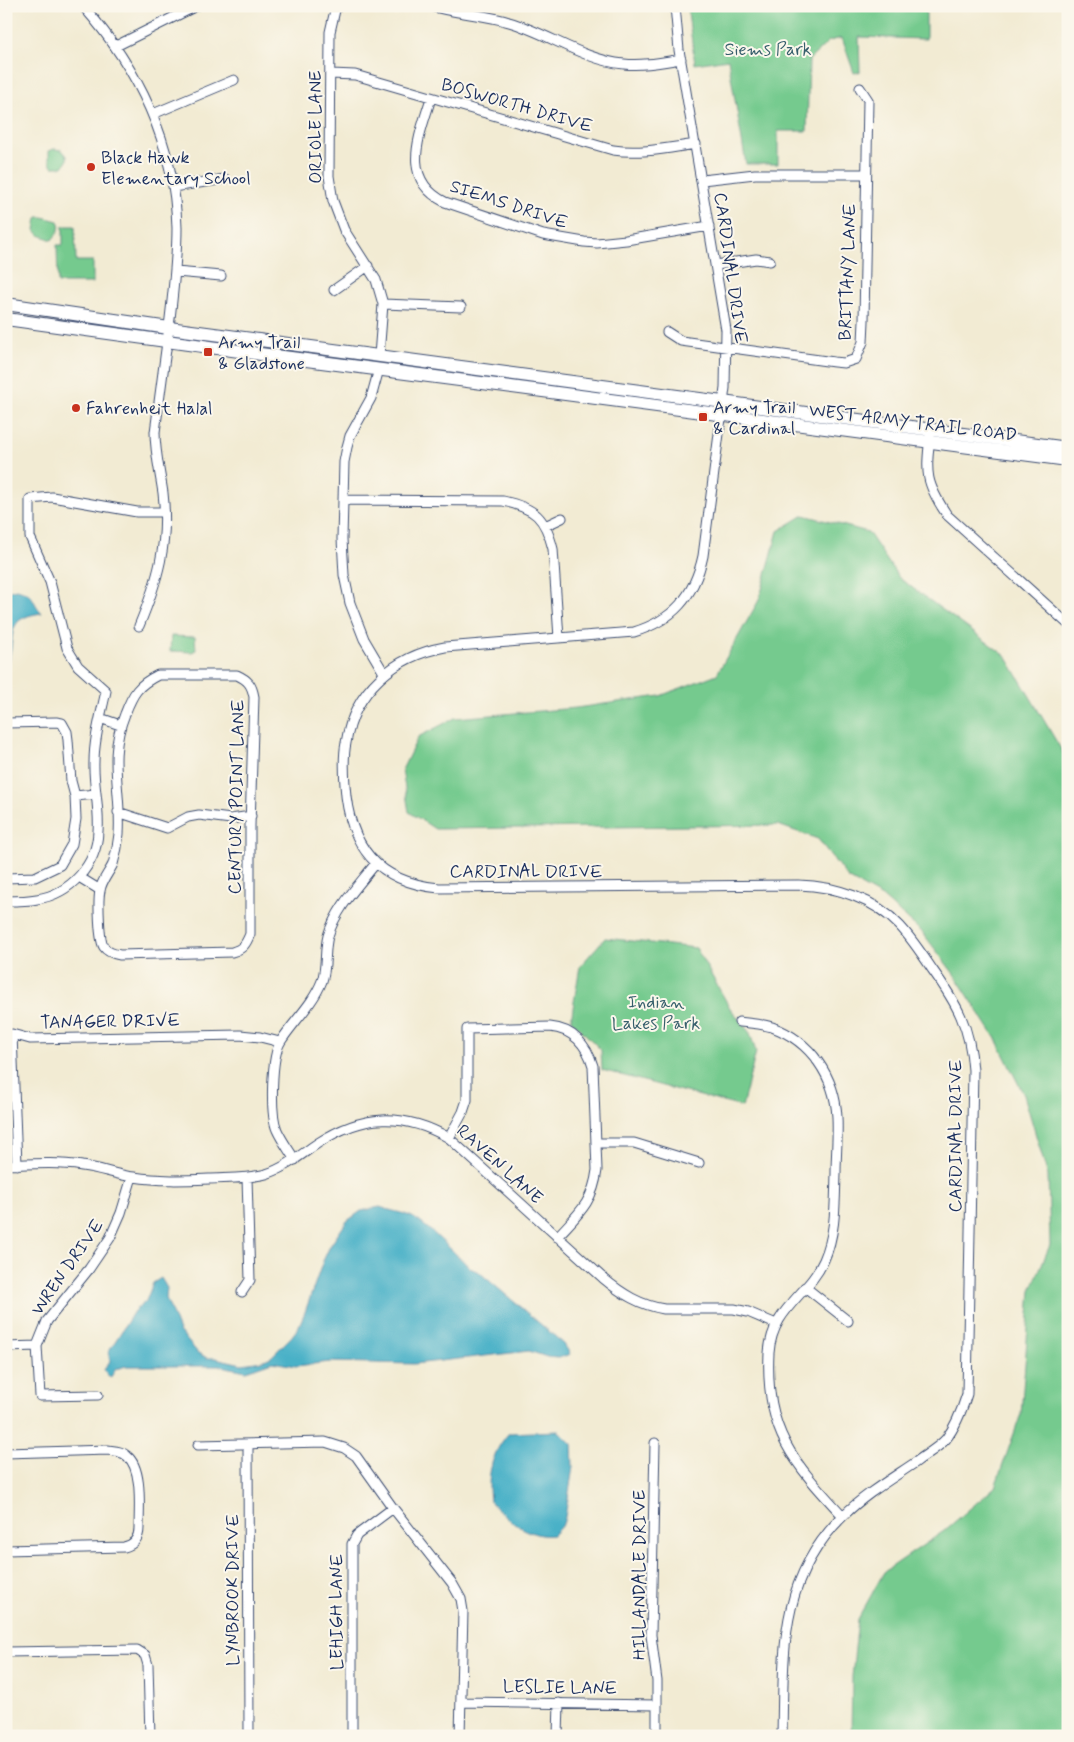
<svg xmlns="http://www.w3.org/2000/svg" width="1074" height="1742" font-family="Mynerve,sans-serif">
<rect width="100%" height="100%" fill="#fbf7ec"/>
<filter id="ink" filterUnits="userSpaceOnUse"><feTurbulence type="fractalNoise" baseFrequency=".02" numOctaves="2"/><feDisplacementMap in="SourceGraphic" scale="10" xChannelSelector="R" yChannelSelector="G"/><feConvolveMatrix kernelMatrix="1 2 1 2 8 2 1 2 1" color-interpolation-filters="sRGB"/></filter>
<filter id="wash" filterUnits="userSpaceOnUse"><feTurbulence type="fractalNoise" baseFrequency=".0096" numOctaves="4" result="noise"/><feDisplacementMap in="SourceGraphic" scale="20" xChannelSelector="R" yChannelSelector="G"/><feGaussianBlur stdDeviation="1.12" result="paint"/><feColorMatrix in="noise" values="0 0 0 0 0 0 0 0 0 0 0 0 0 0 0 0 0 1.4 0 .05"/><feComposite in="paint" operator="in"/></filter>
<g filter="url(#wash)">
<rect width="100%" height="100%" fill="#f2ebd3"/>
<!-- green -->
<path fill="#75ca8e" stroke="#487c76" d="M687,6H926V39L859,37L860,72L854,73L842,38L829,41L809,60L807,131H778V164H746L728,59L695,64Z
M54,149L62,150L67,156V161L63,167H52L49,160V151Z
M38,217H43L58,221C62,230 57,233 52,240L39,235L35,230L37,218Z
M63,226H75L76,261H93V283H58L57,245H63Z
M804,515L868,532L899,578L1006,656L1068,761V1736H851L852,1677L858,1619L884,1572L944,1531L995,1487L1021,1414L1031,1290L1050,1245L1048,1176L1024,1095L996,1039L954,974L922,932L882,897L848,878L818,839L778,825L435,829L409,812L402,770L418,737L455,718L576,708L660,696L717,674L759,600L778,531Z
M171,636L195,637L196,650L192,652L170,651Z
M605,938L696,948L730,1008L750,1033L756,1052L742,1107L602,1070L601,1050L571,1020L580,966Z"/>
<!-- water -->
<path fill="#48b1c7" stroke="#327092" d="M17,589C37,595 30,600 42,613C0,618 19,640 6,665V591Z
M380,1207C390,1211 401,1212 410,1216C425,1222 458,1257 472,1269L479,1272L564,1344L570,1354L559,1358L547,1357L529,1351L414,1364L330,1362L296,1366L272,1362L246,1371L221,1366H126L116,1369L110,1378L104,1370L110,1361L109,1351L123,1329L134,1311L146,1301L153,1283L161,1278L167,1288L166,1298L179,1331L198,1353L207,1358H215L242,1364L262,1361L271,1357L292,1336L298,1328L305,1312L323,1261L330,1246L347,1221L361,1211Z
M559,1431L572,1444L573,1467L565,1517L563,1524L553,1535C530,1539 505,1518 490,1501C487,1475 491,1453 509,1433Z"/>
</g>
<g filter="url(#ink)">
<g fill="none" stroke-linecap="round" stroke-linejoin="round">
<!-- street casing -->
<g stroke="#3b4b70" stroke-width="11">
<path id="street" d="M83,6C138,68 175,144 177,228C177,261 173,294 169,327C164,362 160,397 155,432C155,453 160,472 163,493C169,543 158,580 139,626
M336,6L330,32L329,176L333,201L344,230L376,280L383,304L379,356
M431,6C456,14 484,14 509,22C548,33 583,60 624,64C643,66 662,62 681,59
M675,6L679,50L726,330L725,388L703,556C694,597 673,620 634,632L445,647C394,656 354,691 346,743C343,757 344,771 345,785C349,846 377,882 439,888L799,885C835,886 875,899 900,926C912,939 922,954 932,969C957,1004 970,1026 973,1070L967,1394C962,1410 956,1426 946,1439C938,1448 925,1455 916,1462C891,1479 864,1495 843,1516C778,1580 784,1652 782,1736
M116,46L196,6
M331,74L355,75L613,150C641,154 668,148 696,144
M431,98C420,135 399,179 445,202L543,235L584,242L597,243L626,240L709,226
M153,114L234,80
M702,180L755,174H866
M173,187L225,179
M716,265L756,259L770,261
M176,272L221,276
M334,290L368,266
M383,304L461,307
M667,332L681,341L834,362L844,363L856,359L863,342L864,321L868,100L860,88
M379,369L371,398L350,436L347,447L344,462L342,539L344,575L350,603L364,639L384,673
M930,436C926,474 925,482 947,515L1068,624
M343,500L503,501C535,508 545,517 553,549L559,638
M545,526L562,518
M158,675H237C248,680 252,685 254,697L250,826V934C246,944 243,949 232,952L120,955C114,954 107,952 104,947C99,942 98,899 100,891C101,881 109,873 113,864C116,854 118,844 119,834C122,791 107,758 125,714C133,693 138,685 158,675Z
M100,718L120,725
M6,723L56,722L62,723L67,732L68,740L71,781L75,796L76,819L72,844L60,865L35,877L6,878
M75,796L96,794
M118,812L167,828L188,817L199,815L231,819L251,816
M79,877L100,890
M6,901C16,901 27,901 37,899C70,894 97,865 98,831C100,808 93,785 94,762C94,738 101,715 106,691L78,666L67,648L50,582L30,537V499L52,497L137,512H164
M739,1022C750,1023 762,1024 772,1027C811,1041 835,1077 837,1117C838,1136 836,1155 836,1174C835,1203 836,1233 824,1260C809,1295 772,1308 769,1353C765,1431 793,1462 843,1516
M449,1138L463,1112L467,1100V1029L550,1027C573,1029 587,1045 593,1066L597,1170C593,1203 578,1214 557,1237
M596,1143H634L699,1163
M295,1160C289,1150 282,1141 277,1130C270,1114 271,1056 281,1041C294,1021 313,1004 322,981C327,967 324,951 328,936C336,908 358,886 376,863
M6,1165C31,1164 57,1162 82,1166C100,1168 116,1175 134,1177C159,1181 184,1180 209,1179C228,1178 248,1179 266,1174C285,1168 302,1154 318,1143C362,1114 403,1112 449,1138L603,1278C622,1294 640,1305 664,1309H734L748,1312L776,1324
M17,1165L12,1034L30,1039L240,1035L260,1037L280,1042
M805,1287L848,1321
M242,1292L250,1280L247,1178
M37,1346L40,1396L98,1395
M6,1347L37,1346L47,1321L89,1269L110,1238L121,1213L132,1177
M655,1443L651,1635L657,1681V1736
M248,1444L249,1736
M198,1445L325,1442L344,1448L356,1456L393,1508L452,1583L461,1599L463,1611L460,1736
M6,1453L108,1450C115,1451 122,1451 127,1456C143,1468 139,1509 139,1528C139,1538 134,1545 124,1547L6,1550
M6,1652L137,1650L145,1655L148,1665L150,1736
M461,1702L657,1705
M352,1736V1544L357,1535L393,1508
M558,1736L559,1703"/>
</g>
<!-- secondary casing -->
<g stroke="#3b4b70" stroke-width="14">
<path id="secondary" d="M6,304L169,328L1068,448
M6,319L268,355L1068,460"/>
</g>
<!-- street -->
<use href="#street" stroke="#fff" stroke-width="9"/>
<!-- secondary -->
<use href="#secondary" stroke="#fff" stroke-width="12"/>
</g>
</g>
<!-- markers -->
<g fill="#c8321e" stroke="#fbf7ec" stroke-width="2">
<circle cx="91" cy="167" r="5"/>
<rect x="203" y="347" width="10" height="10" rx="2.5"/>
<circle cx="76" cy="408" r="5"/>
<rect x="698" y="412" width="10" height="10" rx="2.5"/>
</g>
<g text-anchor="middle" stroke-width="4" stroke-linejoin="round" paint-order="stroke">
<!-- park labels -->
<g font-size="18" fill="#365e6c" stroke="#fbf7ec">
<text x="768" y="55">Siems Park</text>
<text x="656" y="1008">Indian<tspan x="656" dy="21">Lakes Park</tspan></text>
</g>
<!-- street labels -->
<g font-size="18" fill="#1b2f5e" stroke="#fbf7ec">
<text transform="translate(517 105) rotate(16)" y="6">BOSWORTH DRIVE</text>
<text transform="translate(315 127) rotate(-90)" y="6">ORIOLE LANE</text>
<text transform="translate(509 204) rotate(18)" y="6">SIEMS DRIVE</text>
<text transform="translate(731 268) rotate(82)" y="6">CARDINAL DRIVE</text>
<text transform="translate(847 272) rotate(-88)" y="6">BRITTANY LANE</text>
<text transform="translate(913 422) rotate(7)" y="6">WEST ARMY TRAIL ROAD</text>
<text transform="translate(236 797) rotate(-89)" y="6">CENTURY POINT LANE</text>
<text x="526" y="877">CARDINAL DRIVE</text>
<text transform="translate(110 1021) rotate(-1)" y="6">TANAGER DRIVE</text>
<text transform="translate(955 1136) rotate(-90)" y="6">CARDINAL DRIVE</text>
<text transform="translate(500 1164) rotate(42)" y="6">RAVEN LANE</text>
<text transform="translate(67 1267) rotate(-55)" y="6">WREN DRIVE</text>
<text transform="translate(639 1575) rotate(-90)" y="6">HILLANDALE DRIVE</text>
<text transform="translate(232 1590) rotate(-90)" y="6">LYNBROOK DRIVE</text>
<text transform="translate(336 1612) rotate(-90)" y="6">LEHIGH LANE</text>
<text transform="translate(560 1687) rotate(1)" y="6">LESLIE LANE</text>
</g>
<!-- poi labels -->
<g font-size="18" fill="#1b2f5e" stroke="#fbf7ec" text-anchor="start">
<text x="101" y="163">Black Hawk<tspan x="101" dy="21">Elementary School</tspan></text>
<text x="218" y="348">Army Trail<tspan x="218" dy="21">&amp; Gladstone</tspan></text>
<text x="713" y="413">Army Trail<tspan x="713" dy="21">&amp; Cardinal</tspan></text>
<text x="86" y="414">Fahrenheit Halal</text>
</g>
</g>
<!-- margin -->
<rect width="1074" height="1742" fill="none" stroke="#fbf7ec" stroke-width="25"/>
</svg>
